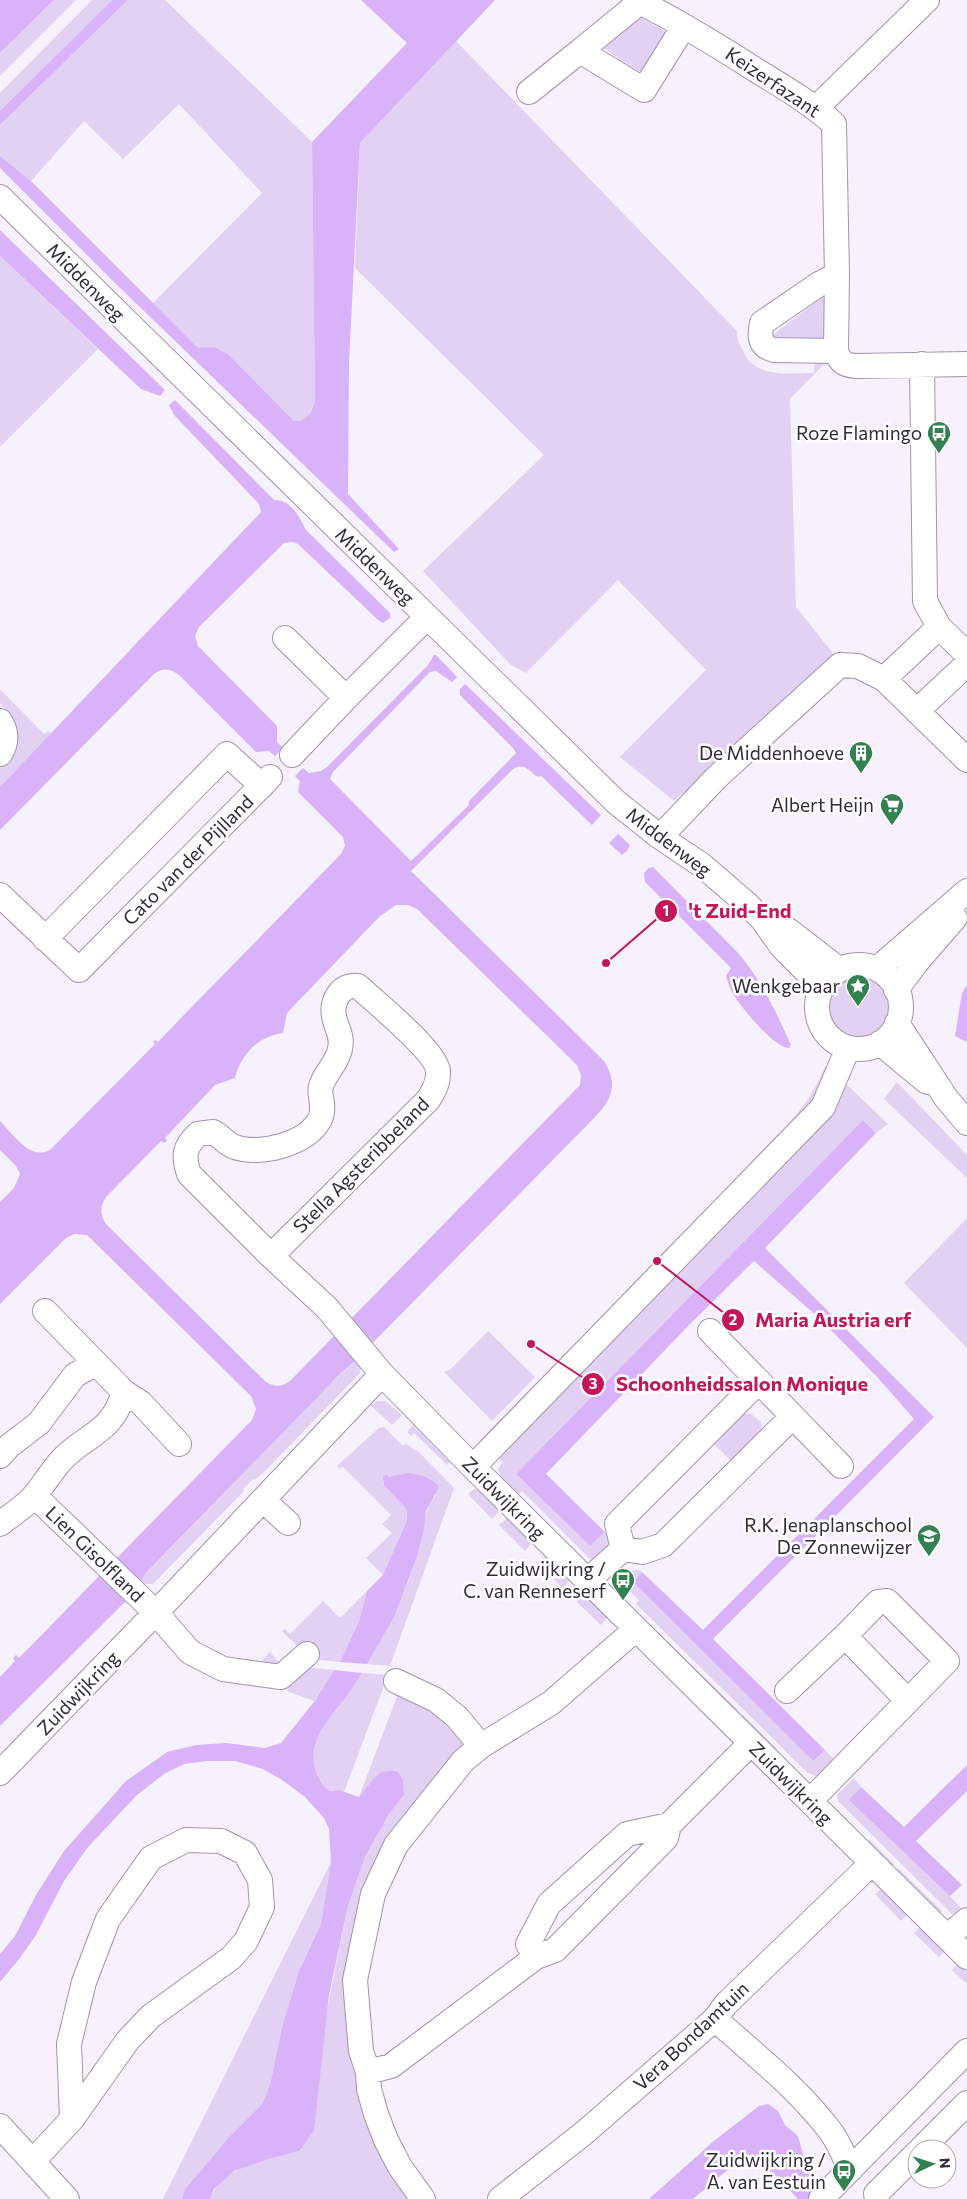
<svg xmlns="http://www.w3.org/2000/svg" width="967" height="2199" font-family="Commissioner,sans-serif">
<rect width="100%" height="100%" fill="#f7f0fd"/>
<!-- green -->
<path fill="#e2d1f3" d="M54,0H76L0,76V53Z
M92,0H112L0,111V93Z
M128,0H165L312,142L315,402L310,414L301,421H294L229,355L198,348L152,304L262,193L179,104L123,159L84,121L31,181L0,156V125Z
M637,15L671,35L649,70L638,71L599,45Z
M456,41L737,331C736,338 739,343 742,349C753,379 789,373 814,373L815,359H829L790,399L796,607L836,657L674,801L620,757L706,670L618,580L526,673L511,665L423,571L544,455L355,268L360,143Z
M0,256L98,349L0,447Z
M825,295V340L769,338Z
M0,689L44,734L48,731L51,734L0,787V767L5,763L4,711L6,709L0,704Z
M829 1007a30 30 0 1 1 60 0a30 30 0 1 1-60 0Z
M825,1067L829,1070L816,1100L760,1162L755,1158C785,1127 808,1108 825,1067Z
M897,1082L967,1155V1178L884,1099Z
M845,1083L888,1124L876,1133L863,1120L516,1474L590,1546L605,1532L610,1538L608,1545L592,1561L522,1491L518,1494L501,1477L498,1469L503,1462L496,1456Z
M967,1218V1348L904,1283Z
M673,1242L674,1249L600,1325L596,1322Z
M488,1331L535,1377L492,1421L444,1372L451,1369Z
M584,1334L587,1337L483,1444L479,1441Z
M356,1360L361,1364L360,1373L267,1469L255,1480L253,1479L243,1489L244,1491L153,1584H145L140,1580L323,1391Z
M377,1401H385L402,1415L392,1425L370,1405Z
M742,1413L751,1414L761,1422L762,1432L733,1463L712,1442Z
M413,1425L450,1462L447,1465L414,1433L411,1436L407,1432Z
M384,1427L402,1445L407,1444L414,1450H417L454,1488L390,1666L367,1664C387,1629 405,1595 417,1556C424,1536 422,1511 436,1495L385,1480L383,1483C390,1492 403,1500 407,1510C413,1526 390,1560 383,1575L366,1558L392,1533L382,1524L391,1515L343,1467L340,1469L337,1466L379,1428Z
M474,1489H477L500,1511L492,1519L468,1494Z
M507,1518L532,1543L525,1551L499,1525Z
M545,1555L570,1580L563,1588L537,1563Z
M640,1570L642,1572L633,1582L813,1761L825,1750L835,1760L818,1777L808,1773L636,1604L639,1600L630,1591L626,1594L617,1585L631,1571Z
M367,1591L359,1621L340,1662L311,1659L278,1665L260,1663L270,1652L280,1663L297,1646L282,1631L285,1629L290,1634L323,1601L340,1618Z
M583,1593L608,1617L601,1625L575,1600Z
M659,1633L738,1710L733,1715L654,1638Z
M303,1667L334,1670L314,1701L287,1691Z
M362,1673L388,1675L344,1792L339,1790L332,1791C324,1788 320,1781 317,1774C302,1739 336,1712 354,1686C357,1682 359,1677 362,1673Z
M399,1691L432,1708L469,1744L397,1833L349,1999L411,2199H210C224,2165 266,2159 299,2151L348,1906L365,1857L389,1814L404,1795L359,1797Z
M742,1714L776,1748L771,1752L737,1718Z
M854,1778L861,1787L850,1800L950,1896L962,1909L959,1913H951L838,1801L837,1795Z
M869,1839L894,1864L890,1868L865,1843Z
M331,1862L321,1924L299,1971L282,2027L270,2085L262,2104L231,2135L185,2189L182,2199H163Z
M898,1868L942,1911L938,1916L894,1872Z
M883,1887L909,1913L901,1921L875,1894Z
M922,1925L947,1949L939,1957L914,1933Z
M959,1963L967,1970V1984L952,1970Z"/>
<!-- water -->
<path fill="#d8b3f9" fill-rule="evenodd" d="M0,0H54L0,53Z
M112,0H128L0,125V111Z
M361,0H495L360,143L349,362L348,494L399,549L394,552L116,284L0,168V156L31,181L198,348L214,347L229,355L294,421H301L310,414L315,402L312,142L407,43Z
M0,230L165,390L160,396L141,389L0,256Z
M175,400L274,500C291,499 300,518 306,530L390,613V618L383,623L377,619L298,544L293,542L284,543L199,627L195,636L198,646L277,726V742L283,748L275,756L269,751L256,752L179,675C171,669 163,667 154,674L0,830V787L261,512L259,504L174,415L169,405Z
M434,655H436L457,677L452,682L436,671L430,672L333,772L330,779L411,861L469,805V801L516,753L513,748L460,695V689L465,684L601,815L592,825L541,776L538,777C529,771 524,761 512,770L411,871L604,1061C618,1084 613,1098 595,1117L356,1360L341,1373L146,1573L129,1598L0,1726V1677L15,1661L13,1658L16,1655L19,1658L252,1420L256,1409L251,1396L87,1235L74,1234L66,1238L0,1304V1202L14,1188L20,1174L16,1166L0,1150V1121C13,1134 30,1161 50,1150L155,1044L153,1042L155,1040L158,1042L181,1018L341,854L345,846L343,837L298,792L300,781L295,776L303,768L309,773L321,771L327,767L428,665ZM396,905H408L417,909L577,1065L581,1075L580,1085L290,1381C282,1387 274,1387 266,1382L106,1224C99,1214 100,1205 107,1196L161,1141L164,1143L167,1141L165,1138L215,1085L235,1078C241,1054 259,1036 283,1033L287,1013L380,916Z
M618,834L630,845L627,851L622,855L609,843Z
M653,867L738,953C761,979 777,1014 791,1045L789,1048C773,1047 742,1008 733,994C730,989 728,982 726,976L731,968L645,882L644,873L649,868Z
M967,985V1042L955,1036L962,993Z
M863,1120L876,1133L765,1248L934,1417L713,1639L825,1750L813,1761L633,1582L642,1572L703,1630L914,1419L879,1379L819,1318L754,1261L688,1326L546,1474L605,1532L590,1546L516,1474Z
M409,1473C420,1475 432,1477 439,1487L426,1511L424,1529L417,1557L394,1617L367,1664L340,1662L359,1621L367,1591L383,1575L407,1521V1510L404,1506L384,1485L383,1476L387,1474L388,1477Z
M334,1670L362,1673C359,1677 357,1682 354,1686C337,1712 302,1739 317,1774C320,1781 324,1788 331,1791L339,1790L359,1797C372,1783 377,1766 398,1772L403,1780L404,1795L389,1814L365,1857L348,1906L329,1995L314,2131L299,2151L268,2159L234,2171L214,2189L210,2199H182L185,2189L231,2135L262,2104L270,2085L282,2027L299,1971L321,1924L331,1862L329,1829L324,1818L305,1797L282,1780L263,1769L235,1761H207L184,1764L164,1774L137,1795L88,1847L64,1881L36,1935L20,1958L0,1982V1954L15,1936L36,1895L64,1851L126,1781L167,1752L196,1745L226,1743L265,1748L281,1743L314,1702Z
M967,1765V1791L916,1841L962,1885L950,1896L849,1800L861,1787L904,1827Z
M768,2104L778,2111L785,2125L798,2136L805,2162L821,2188L835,2199H798C776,2176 770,2163 737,2162L693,2199H649L715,2140L759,2106Z"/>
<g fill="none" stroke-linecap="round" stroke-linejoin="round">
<!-- minor casing -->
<g stroke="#a095aa" stroke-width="26">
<path id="minor" d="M684,26L644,90L580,51L640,2C681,23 720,47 759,72C785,88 811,103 834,124L837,275L836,351C840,362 844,365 856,366L967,364
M529,92L580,51
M816,108L927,0
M0,197L616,802L660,837L703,866L747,904L762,919L782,947L815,980L821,990
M836,351L774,350C759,346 759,336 762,323L819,284L837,275
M939,627L967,654
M285,638L346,698
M884,679L939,627L925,601L922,364
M917,711L967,664
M0,721C7,732 7,743 0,754
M292,755L346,698L427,617
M660,837L716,778L840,665L858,666L884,679L967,760
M0,895L79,970L270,777
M765,920L788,930L840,970
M45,939L227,754L262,786
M817 1007a42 42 0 1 1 84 0a42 42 0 1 1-84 0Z
M877,969L967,891
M896,990L916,963L955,918
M897,1023L946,1098L967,1123
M880,1043L927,1082
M271,1256L428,1100C434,1091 439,1082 438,1071C436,1051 375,1002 358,986C342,983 331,1000 334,1016C336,1028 343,1035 340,1049C338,1062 325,1073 321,1086C318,1094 326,1106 320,1119C307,1144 260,1156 235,1147C226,1144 221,1136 213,1132L198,1134C184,1147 183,1156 189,1174L271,1256L327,1308L382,1374L473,1467L967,1957
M710,1331L841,1466
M124,1392L141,1403L179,1444
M0,1456L9,1446L39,1423L75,1375L95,1364
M473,1467L823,1107L848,1048
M35,1496L156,1613L190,1652L223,1669L281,1677L307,1654
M263,1500L288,1523
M0,1524C12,1514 25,1507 35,1495C46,1482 55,1464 69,1453C95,1431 113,1429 124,1392L45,1311
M623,1549L617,1524L759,1381
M623,1549L642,1552L663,1545L792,1417
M587,1581L623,1549
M845,1636L907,1700
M396,1681L436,1700L457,1717L481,1746
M787,1691L845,1636L878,1602L887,1601L947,1661L810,1801
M0,1773L166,1602L382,1374
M947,1937L967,1920
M536,1957L528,1944L549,1904L627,1834L669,1825L751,1743
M715,2019C756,2056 797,2087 831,2132C839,2143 844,2157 851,2169
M368,2072L391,2066L536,1957L555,1950L666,1838L669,1825
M0,2126L67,2199
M921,2149L967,2103
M33,2161L72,2119L69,2044L84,1982L108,1919L151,1858L186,1840L221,1841L245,1853L260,1880L262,1907L246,1941L231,1958L151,2016L128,2040L72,2119
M876,2194L917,2153
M423,2199L400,2167L386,2140L376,2114L369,2089L368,2072L361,2051L355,1980L373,1894L396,1845L463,1761L481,1746L551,1703L636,1629
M500,2199L584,2133L715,2019L726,2004L872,1863
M821,2199L967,2051"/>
</g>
<!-- minor -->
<use href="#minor" stroke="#fff" stroke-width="24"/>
</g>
<!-- icons -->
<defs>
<g id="bus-pin" transform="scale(1.25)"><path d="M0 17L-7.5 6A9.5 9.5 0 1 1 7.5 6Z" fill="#338151" stroke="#fff"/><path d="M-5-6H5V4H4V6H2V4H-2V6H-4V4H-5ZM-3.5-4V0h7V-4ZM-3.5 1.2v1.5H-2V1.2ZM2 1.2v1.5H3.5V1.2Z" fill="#fff"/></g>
<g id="building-pin" transform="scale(1.25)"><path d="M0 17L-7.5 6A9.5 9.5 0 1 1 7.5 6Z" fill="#338151" stroke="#fff"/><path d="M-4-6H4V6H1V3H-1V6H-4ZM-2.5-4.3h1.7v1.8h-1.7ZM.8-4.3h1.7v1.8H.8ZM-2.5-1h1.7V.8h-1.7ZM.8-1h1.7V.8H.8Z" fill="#fff"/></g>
<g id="supermarket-pin" transform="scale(1.25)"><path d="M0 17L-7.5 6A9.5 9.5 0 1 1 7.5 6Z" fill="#338151" stroke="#fff"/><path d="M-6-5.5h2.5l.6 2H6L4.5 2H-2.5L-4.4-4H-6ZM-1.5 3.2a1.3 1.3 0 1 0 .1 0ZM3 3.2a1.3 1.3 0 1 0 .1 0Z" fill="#fff"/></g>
<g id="sight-pin" transform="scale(1.25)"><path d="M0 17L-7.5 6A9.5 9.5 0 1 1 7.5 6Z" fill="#338151" stroke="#fff"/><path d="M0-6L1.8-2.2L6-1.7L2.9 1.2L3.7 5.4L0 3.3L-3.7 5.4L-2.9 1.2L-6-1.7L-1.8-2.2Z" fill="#fff"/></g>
<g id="school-pin" transform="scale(1.25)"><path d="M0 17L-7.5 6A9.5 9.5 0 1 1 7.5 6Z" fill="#338151" stroke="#fff"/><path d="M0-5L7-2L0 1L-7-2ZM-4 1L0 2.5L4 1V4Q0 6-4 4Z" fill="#fff"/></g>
</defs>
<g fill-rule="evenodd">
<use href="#bus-pin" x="939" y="433"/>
<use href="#building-pin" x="861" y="753"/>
<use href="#supermarket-pin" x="892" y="805"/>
<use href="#sight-pin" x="858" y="986"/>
<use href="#school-pin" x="929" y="1536"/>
<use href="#bus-pin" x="623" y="1580"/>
<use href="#bus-pin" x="844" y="2171"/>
</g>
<g text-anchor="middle" stroke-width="5" stroke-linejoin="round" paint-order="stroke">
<!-- street labels -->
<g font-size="19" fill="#312c35" stroke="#fff">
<text transform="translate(773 82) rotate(34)" y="7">Keizerfazant</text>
<text transform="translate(86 282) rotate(45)" y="7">Middenweg</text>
<text transform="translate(375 566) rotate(44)" y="7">Middenweg</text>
<text transform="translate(669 842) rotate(37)" y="7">Middenweg</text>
<text transform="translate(188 860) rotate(-45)" y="7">Cato van der Pijlland</text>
<text transform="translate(361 1165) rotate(-45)" y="7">Stella Agsteribbeland</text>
<text transform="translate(504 1498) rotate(45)" y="7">Zuidwijkring</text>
<text transform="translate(95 1554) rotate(44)" y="7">Lien Gisolfland</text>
<text transform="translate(78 1693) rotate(-46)" y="7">Zuidwijkring</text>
<text transform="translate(791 1783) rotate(45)" y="7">Zuidwijkring</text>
<text transform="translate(691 2036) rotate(-43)" y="7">Vera Bondamtuin</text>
</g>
<!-- poi labels -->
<g font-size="19" fill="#312c35" stroke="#fff" text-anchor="end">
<text x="922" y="440">Roze Flamingo</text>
<text x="844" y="760">De Middenhoeve</text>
<text x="874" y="812">Albert Heijn</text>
<text x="840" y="993">Wenkgebaar</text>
<text x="912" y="1532">R.K. Jenaplanschool<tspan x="912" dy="22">De Zonnewijzer</tspan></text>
<text x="606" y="1576">Zuidwijkring /<tspan x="606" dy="22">C. van Renneserf</tspan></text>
<text x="826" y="2167">Zuidwijkring /<tspan x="826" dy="22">A. van Eestuin</tspan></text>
</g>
</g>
<!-- callouts -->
<path fill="none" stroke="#c2185b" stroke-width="2" d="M606 963L666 911M657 1261L733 1320M531 1344L593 1384"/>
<g fill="#c2185b" stroke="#fff" stroke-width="2">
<circle cx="606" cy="963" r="5"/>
<circle cx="657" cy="1261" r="5"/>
<circle cx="531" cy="1344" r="5"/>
<circle cx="666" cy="911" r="12"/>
<circle cx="733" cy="1320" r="12"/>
<circle cx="593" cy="1384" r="12"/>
</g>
<g font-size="15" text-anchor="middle" font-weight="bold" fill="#fff">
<text x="666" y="916">1</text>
<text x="733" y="1325">2</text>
<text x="593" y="1389">3</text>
</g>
<g font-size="20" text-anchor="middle" font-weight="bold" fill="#c2185b" stroke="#fff" stroke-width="5" stroke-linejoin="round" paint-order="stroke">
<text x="740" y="918">'t Zuid-End</text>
<text x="833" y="1327">Maria Austria erf</text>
<text x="742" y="1391">Schoonheidssalon Monique</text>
</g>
<!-- north arrow -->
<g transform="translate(932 2164) rotate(86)"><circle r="24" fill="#ffffff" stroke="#adabae"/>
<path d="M0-4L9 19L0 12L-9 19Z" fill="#338151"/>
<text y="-8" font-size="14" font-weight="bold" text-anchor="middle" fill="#312c35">N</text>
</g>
</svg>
